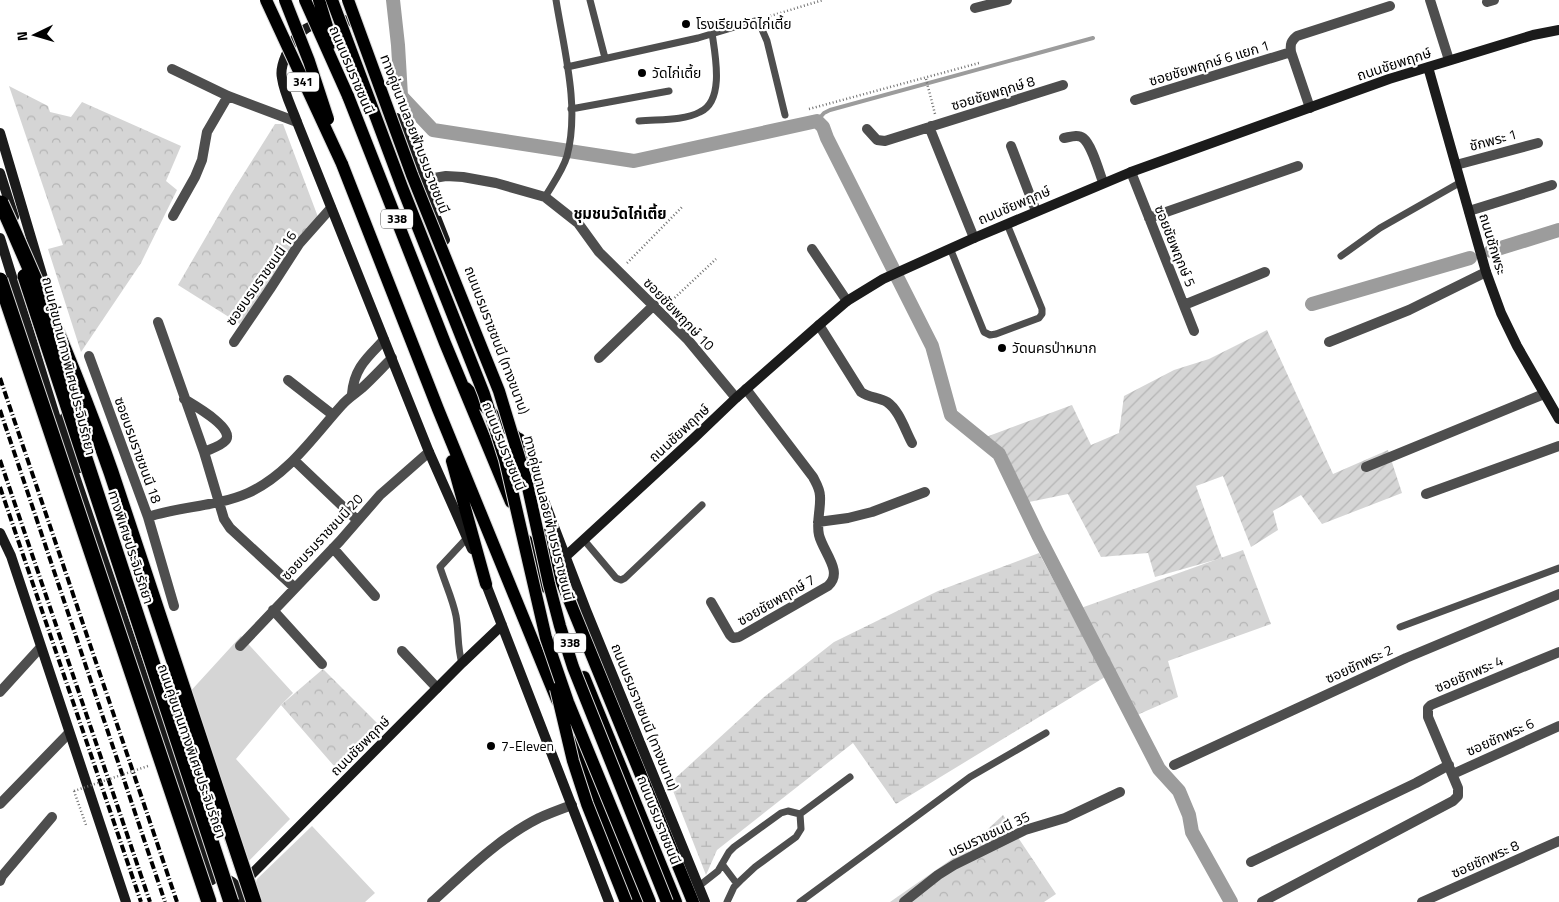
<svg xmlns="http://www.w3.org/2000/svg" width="1559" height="902" font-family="'Titillium Web','Noto Sans Thai',sans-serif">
<defs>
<pattern id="forest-crowns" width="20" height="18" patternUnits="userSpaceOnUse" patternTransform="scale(1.25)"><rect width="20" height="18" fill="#d5d5d5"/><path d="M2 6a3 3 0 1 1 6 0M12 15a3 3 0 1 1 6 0" fill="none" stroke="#b5b5b5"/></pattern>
<pattern id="wetland-marsh" width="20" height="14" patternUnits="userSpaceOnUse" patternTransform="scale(1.25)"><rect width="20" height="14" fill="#d5d5d5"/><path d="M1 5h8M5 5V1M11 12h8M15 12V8" fill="none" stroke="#b5b5b5"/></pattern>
<pattern id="garden-furrows" width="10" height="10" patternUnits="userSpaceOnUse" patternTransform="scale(1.25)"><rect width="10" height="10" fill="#d5d5d5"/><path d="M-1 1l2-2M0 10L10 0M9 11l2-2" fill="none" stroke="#b5b5b5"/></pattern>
</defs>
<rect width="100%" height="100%" fill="#fff"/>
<!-- green -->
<path fill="#d5d5d5" d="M241,636L293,693L281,705L236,759L290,819L236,874L177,706Z
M312,826L375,893L365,902H249L257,879Z"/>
<!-- forest -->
<path fill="url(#forest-crowns)" d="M9,86L48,106L50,112L71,117L82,102L181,146L166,181L177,190L141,263L81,352L48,249L63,245Z
M275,124H283L318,217L240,324L178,285L231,194Z
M1243,550L1271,624L1168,661L1178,697L1137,715L1081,608Z
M323,669L381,727L341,774L281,705Z
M1003,815L1056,894L1044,902H890L969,847Z"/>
<!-- wetland -->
<path fill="url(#wetland-marsh)" d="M1039,553L1105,677L896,804L853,743L717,850L706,875L670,783L764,697L834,642L938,591Z"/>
<!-- garden -->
<path fill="url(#garden-furrows)" d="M1267,330L1333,474L1388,450L1402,493L1322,524L1301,495L1273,511L1278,530L1251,547L1223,476L1196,486L1222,558L1155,577L1148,553L1101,557L1068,494L1029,502L1006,453L986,437L1072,405L1091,445L1119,433L1124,396L1174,370L1209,359Z"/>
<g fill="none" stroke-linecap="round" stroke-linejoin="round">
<!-- stream -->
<path stroke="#9c9c9c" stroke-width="4" d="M817,121L824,113L830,110L1093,38"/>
<!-- canal -->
<path stroke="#9c9c9c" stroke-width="14" d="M393,0L398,45L401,96L433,130L634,161L817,121L823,127L827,138L932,346L951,415L999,454L1038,535L1159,769L1179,791L1189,815L1192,832L1231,902
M1491,251L1559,230
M1312,304L1470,258"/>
<!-- primary casing -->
<g stroke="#dbdbdb" stroke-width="14">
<path id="primary" d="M348,96L445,343L511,502
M342,164L438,409L557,700
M466,388L522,443
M452,461L486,584
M542,534L693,902
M527,541L546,587
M584,677L676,902
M570,732L638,902"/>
</g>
<!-- path -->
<path stroke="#707070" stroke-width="2.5" stroke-dasharray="1 2.5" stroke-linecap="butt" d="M767,17L823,0
M926,79L935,114
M809,109L979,63
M627,263L683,206
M667,305L716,259
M74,791L86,825L88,824"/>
<!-- lane -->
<path stroke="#4e4e4e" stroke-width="7" d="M590,0L605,58
M567,67L698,38L758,20L767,41L785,115
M571,109L669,91
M639,121C658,119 683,121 700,112C725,101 715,54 712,33
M545,197C552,185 563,170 567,156C580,107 564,50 556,0
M950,248L984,332L990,335L996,334L1039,318L1042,314V309L1007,224
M1341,256L1380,228L1461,182
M584,540L616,578L621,580L625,578L702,505
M1400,627L1559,568
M462,663C457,647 459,632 456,616C453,600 445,583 440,567L467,538
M800,814L850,777
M722,864L737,884
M699,886L718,871L729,852L734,847L781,813L788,811L800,814
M727,902L734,887L740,881L755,867L796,837L801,829L800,814
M800,902L970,777L1046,733"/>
<!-- street -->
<path stroke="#4e4e4e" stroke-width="10" d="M1430,0L1449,60
M1487,2L1494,0
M975,8L1007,0
M172,69L228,96L297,122
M1135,100L1291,52
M1310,108L1291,52C1290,44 1291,41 1297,36L1390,6
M931,126L930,129L974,238
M867,129L877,140L885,141L1063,85
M1064,138C1070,137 1078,134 1083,138C1092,145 1099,172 1103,182
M1011,146L1036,211
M1456,165L1538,143
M1131,172L1194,331
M422,180L446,176L463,177L496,183L545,197L578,223L599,252L688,340L736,398
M1469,211L1552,185
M173,216L195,177L202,160L207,132L228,96
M1149,218L1298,166
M812,249L847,301
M1184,305L1265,272
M158,322L204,452L224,519L230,528L295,588
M819,325L861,392C869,398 879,397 887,402C899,410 905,430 912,443
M234,342L270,289L299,244L331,208
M1329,342L1409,310L1486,272
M89,356L148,517C180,506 216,507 248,493C288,475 313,437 342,405C348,398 355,394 362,388C372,379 382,368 392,358
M599,358L654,305
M288,380L333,415
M352,394C354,368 367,358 384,340
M184,399C192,404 237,429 225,441C221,446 210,449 204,452
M294,460L357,520
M1366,467L1544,394
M1426,494L1559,446
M148,517L174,606
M818,522L848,518L872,512L925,492
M333,548L375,596
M711,602L730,635L733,638L739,637L828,586C844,572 823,552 819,535C816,522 821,509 820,496C820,489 816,483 813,477L746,389
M273,610L322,664
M240,646L340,541L380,495L429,452
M402,651L437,688
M0,692L40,648
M1174,765L1406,658L1559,594
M1453,774L1559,726
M0,804L69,733
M1251,862L1416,783L1449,765
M0,881L2,876L52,817
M432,902C465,872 499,838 539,818C550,813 561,809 572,805
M904,902L938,875L954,865L1025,830L1065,818L1120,792
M1262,902L1453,801L1458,796V788L1428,717V708L1431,705L1559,652
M1422,902L1559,841"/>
<!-- secondary -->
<path stroke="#1b1b1b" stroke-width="10" d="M357,27L352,21C321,17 298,25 286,55C283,62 280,70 282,78C284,93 292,108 297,122L429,452L472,549
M1428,67L1486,272L1501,313L1517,346L1559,419
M397,118L445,240
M0,133L43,278L46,293
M0,173L14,217
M0,238L61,435L212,880
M65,417L80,468
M520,438L586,610L705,902
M0,533L11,556L126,902
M565,557L693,439L736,398L819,325L847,301L883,279L974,238L1131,172L1389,79L1533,35L1559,30
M484,579L609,902
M220,878C234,879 241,888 240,902
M238,888L462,663L502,625"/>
<!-- primary -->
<use href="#primary" stroke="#000" stroke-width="12"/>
<!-- rail -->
<path stroke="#000" stroke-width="4" stroke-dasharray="8 2.5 1 2.5" stroke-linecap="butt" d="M0,378L177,902
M0,410L165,902
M0,460L150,902
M0,487L141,902"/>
<!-- primary-bridge casing -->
<g stroke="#dbdbdb" stroke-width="14" stroke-linecap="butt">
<path id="primary-bridge" d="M266,0L342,164
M285,0L309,61L328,119
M305,0L348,96
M319,0L332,43
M332,0L402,187L484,394L505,460L546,638L568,702L650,902
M348,0L412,175L499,391L527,483L549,584L560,626L573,667L667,902
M556,689L573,761L587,804L626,902"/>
</g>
<!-- highway-bridge casing -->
<g stroke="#dbdbdb" stroke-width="17" stroke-linecap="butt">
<path id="highway-bridge" d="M1,203C41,292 79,380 111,472L254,902
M25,276L231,902
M0,280L209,902"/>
</g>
<!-- path-bridge -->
<path stroke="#707070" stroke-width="2.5" stroke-dasharray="1 2.5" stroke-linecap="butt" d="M74,791L148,766"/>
<!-- primary-bridge -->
<use href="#primary-bridge" stroke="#000" stroke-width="12"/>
<!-- highway-bridge -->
<use href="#highway-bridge" stroke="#000" stroke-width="15"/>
</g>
<!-- markers -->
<g fill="#000" stroke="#fff" stroke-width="2">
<circle cx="686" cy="24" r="5"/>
<circle cx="642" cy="73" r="5"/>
<circle cx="1002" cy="348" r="5"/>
<circle cx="491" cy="746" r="5"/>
</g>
<g text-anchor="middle" stroke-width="4.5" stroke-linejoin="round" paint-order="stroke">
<!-- shield labels -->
<g fill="#fff" stroke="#4c4c4c" stroke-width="1">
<rect x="287" y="72.5" width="32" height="19" rx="4"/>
<rect x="381" y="209.5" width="32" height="19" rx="4"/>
<rect x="554" y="633.5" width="32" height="19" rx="4"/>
</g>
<g font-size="12" font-weight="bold" fill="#000">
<text x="303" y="86">341</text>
<text x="397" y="223">338</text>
<text x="570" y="647">338</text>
</g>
<!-- poi labels -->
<g font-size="14" fill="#000" stroke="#fff" text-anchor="start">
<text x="696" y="29">โรงเรียนวัดไก่เตี้ย</text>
<text x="652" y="78">วัดไก่เตี้ย</text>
<text x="1012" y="353">วัดนครป่าหมาก</text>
<text x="501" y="751">7-Eleven</text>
</g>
<!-- street labels -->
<g font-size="14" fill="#000" stroke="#fff">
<text transform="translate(1209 63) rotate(-17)" y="5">ซอยชัยพฤกษ์ 6 แยก 1</text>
<text transform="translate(1394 64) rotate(-18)" y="5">ถนนชัยพฤกษ์</text>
<text transform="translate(352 70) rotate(67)" y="5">ถนนบรมราชชนนี</text>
<text transform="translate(993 93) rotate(-17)" y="5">ซอยชัยพฤกษ์ 8</text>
<text transform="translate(415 134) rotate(69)" y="5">ทางคู่ขนานลอยฟ้าบรมราชชนนี</text>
<text transform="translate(1493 140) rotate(-15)" y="5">ชักพระ 1</text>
<text transform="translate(1014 205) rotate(-23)" y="5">ถนนชัยพฤกษ์</text>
<text transform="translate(1493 244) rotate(73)" y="5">ถนนชักพระ</text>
<text transform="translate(1175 246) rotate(68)" y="5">ซอยชัยพฤกษ์ 5</text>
<text transform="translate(261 278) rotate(-55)" y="5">ซอยบรมราชชนนี 16</text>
<text transform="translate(679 314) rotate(46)" y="5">ซอยชัยพฤกษ์ 10</text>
<text transform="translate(497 340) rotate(69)" y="5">ถนนบรมราชชนนี (ทางขนาน)</text>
<text transform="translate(69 366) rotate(76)" y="5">ถนนคู่ขนานทางพิเศษประจิมรัถยา</text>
<text transform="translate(679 433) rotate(-43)" y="5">ถนนชัยพฤกษ์</text>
<text transform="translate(504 446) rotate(68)" y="5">ถนนบรมราชชนนี</text>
<text transform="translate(138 450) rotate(70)" y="5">ซอยบรมราชชนนี 18</text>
<text transform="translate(549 518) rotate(76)" y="5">ทางคู่ขนานลอยฟ้าบรมราชชนนี</text>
<text transform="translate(322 537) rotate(-47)" y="5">ซอยบรมราชชนนี 20</text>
<text transform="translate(131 547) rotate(72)" y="5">ทางพิเศษประจิมรัถยา</text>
<text transform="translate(776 600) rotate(-30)" y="5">ซอยชัยพฤกษ์ 7</text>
<text transform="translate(1359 664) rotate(-25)" y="5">ซอยชักพระ 2</text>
<text transform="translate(1469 674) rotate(-23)" y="5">ซอยชักพระ 4</text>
<text transform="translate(645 717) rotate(68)" y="5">ถนนบรมราชชนนี (ทางขนาน)</text>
<text transform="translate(1500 737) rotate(-24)" y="5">ซอยชักพระ 6</text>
<text transform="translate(360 746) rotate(-45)" y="5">ถนนชัยพฤกษ์</text>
<text transform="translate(192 751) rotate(71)" y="5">ถนนคู่ขนานทางพิเศษประจิมรัถยา</text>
<text transform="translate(659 820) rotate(68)" y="5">ถนนบรมราชชนนี</text>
<text transform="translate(989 834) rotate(-25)" y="5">บรมราชชนนี 35</text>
<text transform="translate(1485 859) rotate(-24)" y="5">ซอยชักพระ 8</text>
</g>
<!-- neighbourhood labels -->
<g font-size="15" font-weight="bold" fill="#000" stroke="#fff">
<text x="620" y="219">ชุมชนวัดไก่เตี้ย</text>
</g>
</g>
<!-- north arrow -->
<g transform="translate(35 35) rotate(265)" stroke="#ffffff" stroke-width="4" paint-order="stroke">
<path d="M0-4L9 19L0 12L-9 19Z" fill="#000000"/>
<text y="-8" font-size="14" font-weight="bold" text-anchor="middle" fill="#000000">N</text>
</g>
</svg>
